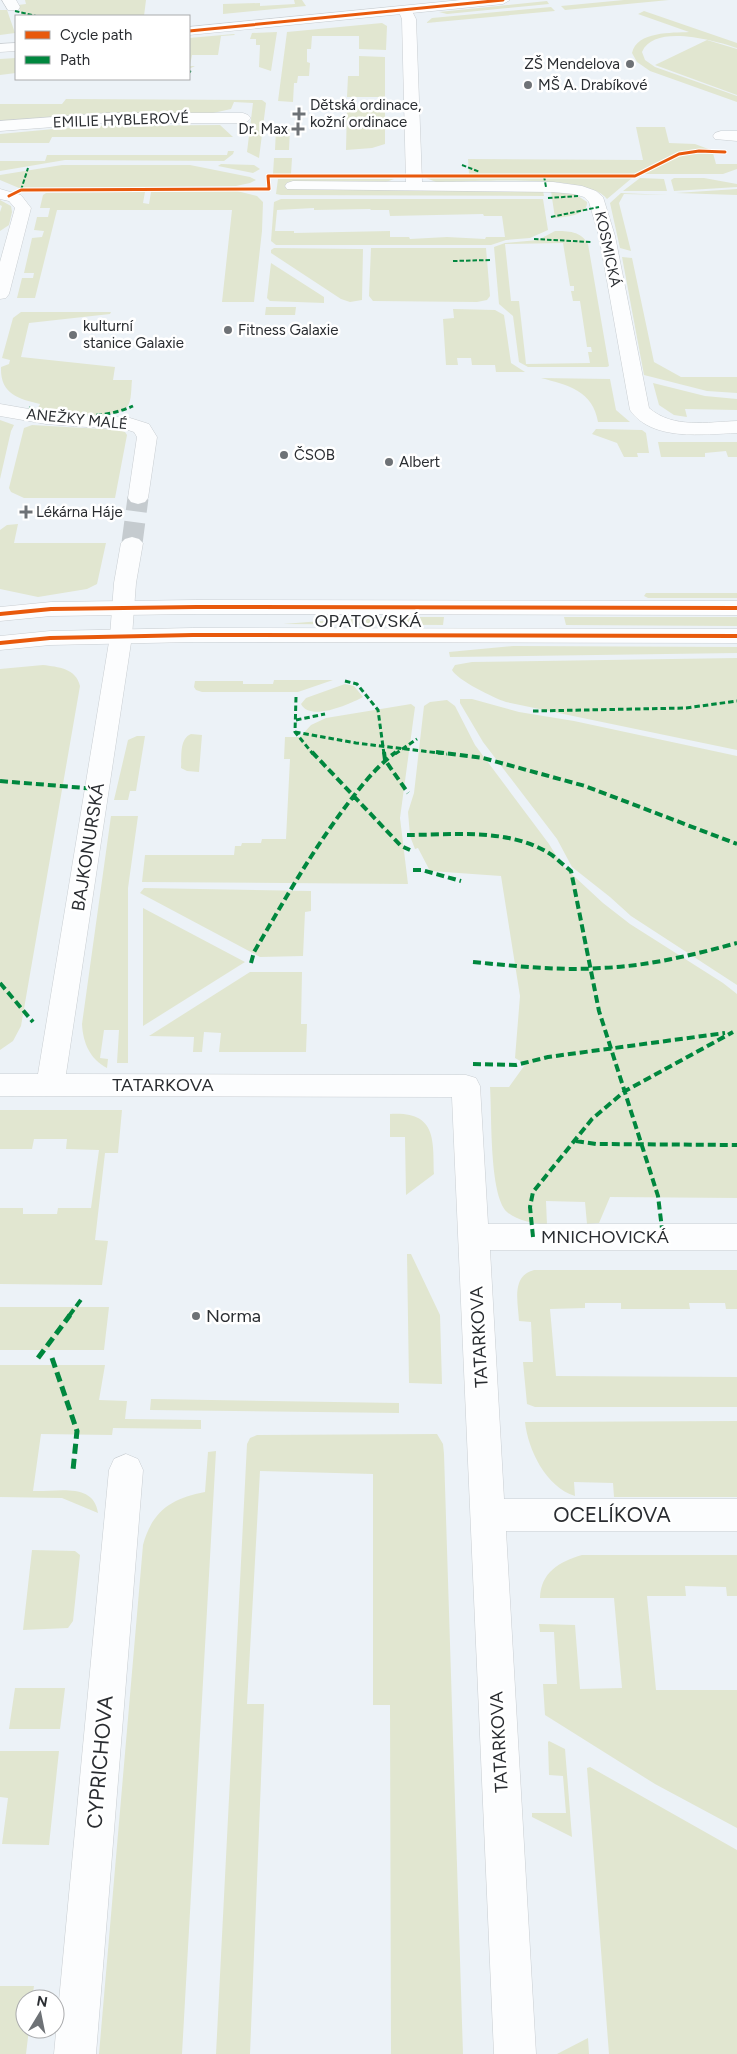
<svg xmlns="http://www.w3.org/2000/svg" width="737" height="2054" font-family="Figtree,sans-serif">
<rect width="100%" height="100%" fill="#ecf2f7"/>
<!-- green -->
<path fill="#e1e6d0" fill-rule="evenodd" d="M25,0H146L144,16H22L18,5L26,4Z
M294,0H302L306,6L223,14V4L260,3V6L295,4Z
M624,0H669L565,10L561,6Z
M547,1L549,4L447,14L439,12Z
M551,7L555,11L426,23L432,18Z
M0,10H7L15,33L0,35Z
M644,11L737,43V48C716,41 654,23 642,52L645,60L655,67L737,96V102L650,71L637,62L632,53C637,31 672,33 689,32L638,14Z
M382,23L387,26L386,50L359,49V36H312L311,49H307V62L310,63L309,76H298L297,83H294L293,102L278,101L287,32Z
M277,32L271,71L259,67L260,45H256V39H250L252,33Z
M234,34L235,35L221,36L218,55H192L190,66H195L189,69V38Z
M707,40L737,49V95L655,65Z
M359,56L385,57V97H347L348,76H359Z
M16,58V73L0,75V59Z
M66,99L262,100L266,103L259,158L247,152L253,103L234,102L231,109L213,113L75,115L0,123V104H62Z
M347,105L385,106V144L372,148L346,150Z
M220,125L233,137H52L49,143H0V134L86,126Z
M636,127H665L669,143L695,144L711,150L679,153L636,175L469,174L468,159L643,160Z
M276,129H290L289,150H275Z
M228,151H234L233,154L224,161L65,160L0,171V161H45L47,155H227Z
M697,153H713L716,164H737V169L723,174H642L678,157Z
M274,158H292L291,174H273Z
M221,164L254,165L260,169L253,173L218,166Z
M62,165H190L250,177L256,180L250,183L236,186L19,188L0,180V175Z
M426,178H632L607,199C588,173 470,182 436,182Z
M640,178L664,179L667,191H623Z
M674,178H704L737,184V187L674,191L671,180Z
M278,179H394L386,182H290V189L543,191L544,196L281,195L276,194Z
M737,189V195L676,193Z
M237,191L257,196L263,202L262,231L254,302H222L232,210H57L35,298H17L22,278H33L34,273H24L32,238L42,237L44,231L34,230L37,217H48L50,208H40L43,195L46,193L145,192L143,203L149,204L151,192Z
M551,191L575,194L587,202C588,216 565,217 555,218Z
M621,193L668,195L624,194L619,203L631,251L620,248L610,203Z
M281,199H543L548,230L530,238L506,240L491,245H276L271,241L274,202ZM314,208V210L370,209L371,210H389L390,216L483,214L484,216H502L505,237H486L485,239L447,237L410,239L409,237H390V231L294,233V231H275L277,210Z
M0,200L11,206L12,212L9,225L0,231V212L2,206L0,205Z
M555,231C568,231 581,231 588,244L609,366L607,367H528L519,362L513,316L499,304L494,247L505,243L538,240ZM563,243L570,286H574V291H571L573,301H580L587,347H591L592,352H588L590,363L526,364L519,301H511L505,244Z
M274,248L363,249L362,300L350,302L341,299L271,253V250Z
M371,248H486L490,296L487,300L477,302L373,301L369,296Z
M622,257L632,258L654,362L681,377H737V393L707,391L644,375Z
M271,263L324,297V303L270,301L267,298Z
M266,307H296L295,315H265Z
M453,309L495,310L504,315L511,363L525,372H496L495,365H472L471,358H457L458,365H446L443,319L454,318Z
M111,312L110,314L29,323L21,357L115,367L113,380H132C131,387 132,401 127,407C114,422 55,411 38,408L40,404C18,399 0,394 1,367L9,364L10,360L2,358L13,318L21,312Z
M541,378L610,379L616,410L630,422H598C593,391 568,385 541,378Z
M653,383L705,396L737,399V410L685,409L687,417L674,415L659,405Z
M0,420L14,425L11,431L0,479Z
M32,425L119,430L125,432L127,435L115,498H24L11,492L9,488L24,428Z
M596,429L642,430L646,433L649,453H637L638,457H624L617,443L592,434Z
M658,442H737V457H728L726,451L705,453V457H661Z
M18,524L14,543H106L97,584L87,589L38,597L0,589V530L7,525Z
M646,593H737V598H648L644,596Z
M372,617H444L443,625L283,624Z
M564,617H737V626L566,625Z
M513,646L737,647V653L450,657L449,652Z
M737,658V750L506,702C494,698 457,680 452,670L455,665L472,662Z
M43,665C58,667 76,668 80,686L21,1026L13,1041L0,1050V669Z
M274,680H333L298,692H202L196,690L194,687L195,681H243V684H273Z
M345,684L354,686L363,697C350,704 310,722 301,704L306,698Z
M460,699H472L519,712L574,721L737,756V985L631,916L610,897L572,867L557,839L483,742L460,703Z
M447,700L455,706L475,745L549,844L562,865L603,903L630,924L723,983L737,994V1198L610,1197L599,1223L587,1224L585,1202L546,1201L547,1225C533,1223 517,1221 507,1212C489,1195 492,1114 490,1087H509L524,1066L522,1062L515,1058L520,996L501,876L430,871L418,848L415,849L410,836L408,812L414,793L424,706L430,702Z
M405,705L411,704L415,707L400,818L408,884L142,882L145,855H234L235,846H241L242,843H261L262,839H286L290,759H284L285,737H300L311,725L326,718Z
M191,734L202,735L199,772L187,771L181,768C182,757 179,739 191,734Z
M137,736H145L136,791H130L128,800H114L128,740Z
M111,816H138L128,888V1063H117L119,1030H104L100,1058L108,1059L107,1068C90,1059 83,1043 82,1024Z
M144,888L311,891V911L305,912L303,956L260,957L140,893Z
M143,908L245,962L143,1026Z
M250,972H302L301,1024H307L306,1052H219L221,1033L204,1032L202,1052H193L194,1037L149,1036Z
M0,1110H122L118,1153H105L95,1240L108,1241L102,1285L0,1284V1208H23V1214H57L58,1208H91L99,1150L66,1149L67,1139H34L32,1149H0Z
M390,1114C437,1111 433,1140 434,1174L406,1195L405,1137H390Z
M407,1254H411L440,1315L442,1384L409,1383Z
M534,1270H737V1309H726L725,1303H689L690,1309H621V1303H585V1308L550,1309L556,1376L737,1377V1407H535L527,1404L523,1362H533L531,1322L519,1321C518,1302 511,1276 534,1270Z
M0,1307H109L104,1350H0Z
M0,1365H105L99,1400L127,1401L125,1419L201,1420V1429L113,1428L112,1435L41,1434L33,1491C57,1492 94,1482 98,1513L62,1498L0,1497Z
M151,1399L399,1403V1413L150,1410Z
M737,1421V1497H614L613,1483L574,1482L575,1496C546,1487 528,1450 525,1422Z
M437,1434L443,1444L444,1454L463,2054H391L390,1705H373V1474L260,1471L247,1704H264L250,2054H216L247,1444L250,1438L257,1435Z
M216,1451L182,2054H99L143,1545C152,1511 172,1498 205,1492L208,1452Z
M32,1550L75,1551L80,1555L73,1621L68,1628L23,1630Z
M582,1555H737V1596H727L726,1587L685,1586L686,1596H647L656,1690H737V1828L655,1784L545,1715L543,1684H557L554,1632H540L539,1624L575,1625L580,1689L622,1688L614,1598H540C541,1572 559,1562 582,1555Z
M15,1688H65L60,1729H9Z
M549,1741L565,1749L572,1837L532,1817V1813H566L563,1776L549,1775L548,1742Z
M0,1751H59L49,1845L2,1844L8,1798L0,1797Z
M590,1767L737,1850V2054H609L587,1768Z
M0,1986H34L32,1999H25V2029H29L26,2054H0Z
M588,2038L589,2054H557Z"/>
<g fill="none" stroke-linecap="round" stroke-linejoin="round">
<!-- minor-tunnel -->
<path stroke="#c5cbcf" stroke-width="21" stroke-dasharray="21 11" stroke-linecap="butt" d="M132,543L138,498"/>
<!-- minor casing -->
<g stroke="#c9ced2" stroke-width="1">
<path id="minor" d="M2,0H16L20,7L18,10H8Z
M405,6L410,7L416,19L422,182H553L582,186L596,191L603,197L615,236L649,408C673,429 708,422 737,421V433C704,434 652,442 630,410L599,236L589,202L584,197L574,194L553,192L287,189L285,186L287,183L293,181L406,182L402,19L398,10Z
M107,113H243L248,115L251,118L248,121L243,123H107L0,131V121Z
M721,131H737V141L715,139L713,136L715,133Z
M0,189L21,195L31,208L9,294L6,298L0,299V262L15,208L9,201L0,199Z
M0,404L46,412L130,418L149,424L157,437L148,498L145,502L138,504L131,502L128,498L137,437L134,432L128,430L46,424L0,416Z
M132,537L139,539L143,543L136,583L132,636L66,1074L466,1075L476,1078L480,1086L488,1224H737V1250H490L504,1499H737V1531H506L536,2054H494L452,1097L0,1096V1074H38L110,636L114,583L121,543L125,539Z
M126,1454L138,1459L143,1470L96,2054H54L109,1470L114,1459Z"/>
</g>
<!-- tertiary casing -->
<g stroke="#c9ced2" stroke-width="1">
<path id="tertiary" d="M461,0H510L503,4L189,35V27Z
M16,43V51L0,52V44Z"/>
</g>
<!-- secondary casing -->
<g stroke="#c9ced2" stroke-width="1">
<path id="secondary" d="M196,600L737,601V615L196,614L51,616L0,621V607L51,602Z
M193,628L737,629V643L193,642L50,645L0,650V636L50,631Z"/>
</g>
<!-- minor -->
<use href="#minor" fill="#fcfdfe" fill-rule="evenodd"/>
<!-- tertiary -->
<use href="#tertiary" fill="#fcfdfe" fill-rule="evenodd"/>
<!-- secondary -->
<use href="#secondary" fill="#fcfdfe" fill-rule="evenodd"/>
<!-- quiet-far3 -->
<path stroke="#00873e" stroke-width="2" stroke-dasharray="4.5 2" stroke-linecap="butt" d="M15,11L36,16
M189,71L191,72
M462,165L480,172
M544,176L546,187
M21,190L28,168
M548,198L578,196
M551,217L599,207
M534,239L591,242
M453,261L491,260"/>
<!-- quiet-far2 -->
<path stroke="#00873e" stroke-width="3" stroke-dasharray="5.5 3" stroke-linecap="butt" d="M29,408C64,416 99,421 133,406
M345,681L357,684L378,710L384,754
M296,697L295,732L313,754
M533,711L686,708L737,701
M296,720L325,714
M295,732L356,743L447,754
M395,754L417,739"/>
<!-- quiet-far1 -->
<path stroke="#00873e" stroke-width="4" stroke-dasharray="8 4" stroke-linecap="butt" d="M312,752L401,846L410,850
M384,752L385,760L408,793
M436,752L483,758L585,786L737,844
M0,781L97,789
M407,835C452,835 506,828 547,852C556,857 563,865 571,871L599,1011L658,1196L663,1237
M413,870H422L461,881
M473,962C516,966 559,971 602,968C648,966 693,955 737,943
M251,963L254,952C284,901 313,849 349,802C363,784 377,766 396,752
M0,983L33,1022
M473,1064L516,1065L548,1057L725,1033
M576,1141L596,1144L737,1145
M533,1237L530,1207L533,1192L592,1119L625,1091L733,1032
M69,1316L83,1297"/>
<!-- quiet -->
<path stroke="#00873e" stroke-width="5" stroke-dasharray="10 5" stroke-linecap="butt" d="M38,1358L70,1315
M52,1358L77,1431L73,1470"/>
<!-- cycleway-far1 casing -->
<g stroke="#fff" stroke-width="5">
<path id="cycleway-far1" d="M189,31L503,0
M9,196L21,190L269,189L268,176H635L679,154L699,151L725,152"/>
</g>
<!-- cycleway casing -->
<g stroke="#fff" stroke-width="6">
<path id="cycleway" d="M0,614L51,609L196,607L737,608
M0,643L50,638L193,635L737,636"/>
</g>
<!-- cycleway-far1 -->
<use href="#cycleway-far1" stroke="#e8590c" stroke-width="3"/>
<!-- cycleway -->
<use href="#cycleway" stroke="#e8590c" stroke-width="4"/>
</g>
<!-- markers -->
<g fill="#6e7276" stroke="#fff" stroke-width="2">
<circle cx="630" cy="64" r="5"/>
<circle cx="528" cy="85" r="5"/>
<path d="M296.5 106.5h5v5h5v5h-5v5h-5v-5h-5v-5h5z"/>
<path d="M295.5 121.5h5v5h5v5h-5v5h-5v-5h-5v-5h5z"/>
<circle cx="228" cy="330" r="5"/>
<circle cx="73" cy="335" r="5"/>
<circle cx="284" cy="455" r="5"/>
<circle cx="389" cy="462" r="5"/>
<path d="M23.5 504.5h5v5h5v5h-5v5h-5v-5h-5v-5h5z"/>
<circle cx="196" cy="1316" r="5"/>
</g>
<g text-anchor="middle" stroke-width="5" stroke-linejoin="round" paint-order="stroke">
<!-- far-poi labels -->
<g font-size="15" fill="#2a2d31" stroke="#fff" text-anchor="start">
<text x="620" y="69" text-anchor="end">ZŠ Mendelova</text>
<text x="538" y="90">MŠ A. Drabíkové</text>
<text x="310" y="110">Dětská ordinace,<tspan x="310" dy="17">kožní ordinace</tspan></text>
<text x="288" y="134" text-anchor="end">Dr. Max</text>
<text x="83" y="331">kulturní<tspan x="83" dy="17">stanice Galaxie</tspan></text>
<text x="238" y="335">Fitness Galaxie</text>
<text x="294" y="460">ČSOB</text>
<text x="399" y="467">Albert</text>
<text x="36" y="517">Lékárna Háje</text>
</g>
<!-- far-street labels -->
<g font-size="15" fill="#2a2d31" stroke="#fff">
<text transform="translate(121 120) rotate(-2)" y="5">EMILIE HYBLEROVÉ</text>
<text transform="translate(608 249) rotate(78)" y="5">KOSMICKÁ</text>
<text transform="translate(77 419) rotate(6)" y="5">ANEŽKY MALÉ</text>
</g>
<!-- street labels -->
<g font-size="18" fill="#2a2d31" stroke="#fff">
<text x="368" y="627">OPATOVSKÁ</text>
<text transform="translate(88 847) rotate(-81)" y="6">BAJKONURSKÁ</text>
<text x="163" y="1091">TATARKOVA</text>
<text x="605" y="1243">MNICHOVICKÁ</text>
<text transform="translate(479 1337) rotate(-93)" y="6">TATARKOVA</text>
<text transform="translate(499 1742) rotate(-93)" y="6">TATARKOVA</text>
</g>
<!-- poi labels -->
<g font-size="18" fill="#2a2d31" stroke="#fff" text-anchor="start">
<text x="206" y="1322">Norma</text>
</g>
<!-- near-street labels -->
<g font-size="21" fill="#2a2d31" stroke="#fff">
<text x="612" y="1522">OCELÍKOVA</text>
<text transform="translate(100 1762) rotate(-85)" y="7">CYPRICHOVA</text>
</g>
</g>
<!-- legend -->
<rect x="15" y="15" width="175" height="65" fill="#ffffff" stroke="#aaabad"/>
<rect x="25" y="31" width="25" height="8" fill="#e8590c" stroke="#aaabad"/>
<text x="60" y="40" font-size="15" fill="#2a2d31">Cycle path</text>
<rect x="25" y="56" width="25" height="8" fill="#00873e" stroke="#aaabad"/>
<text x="60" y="65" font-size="15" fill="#2a2d31">Path</text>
<!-- north arrow -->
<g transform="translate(40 2014) rotate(10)"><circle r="24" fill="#ffffff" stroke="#aaabad"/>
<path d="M0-4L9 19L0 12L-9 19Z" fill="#6e7276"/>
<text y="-8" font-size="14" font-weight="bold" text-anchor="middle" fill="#2a2d31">N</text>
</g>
</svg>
